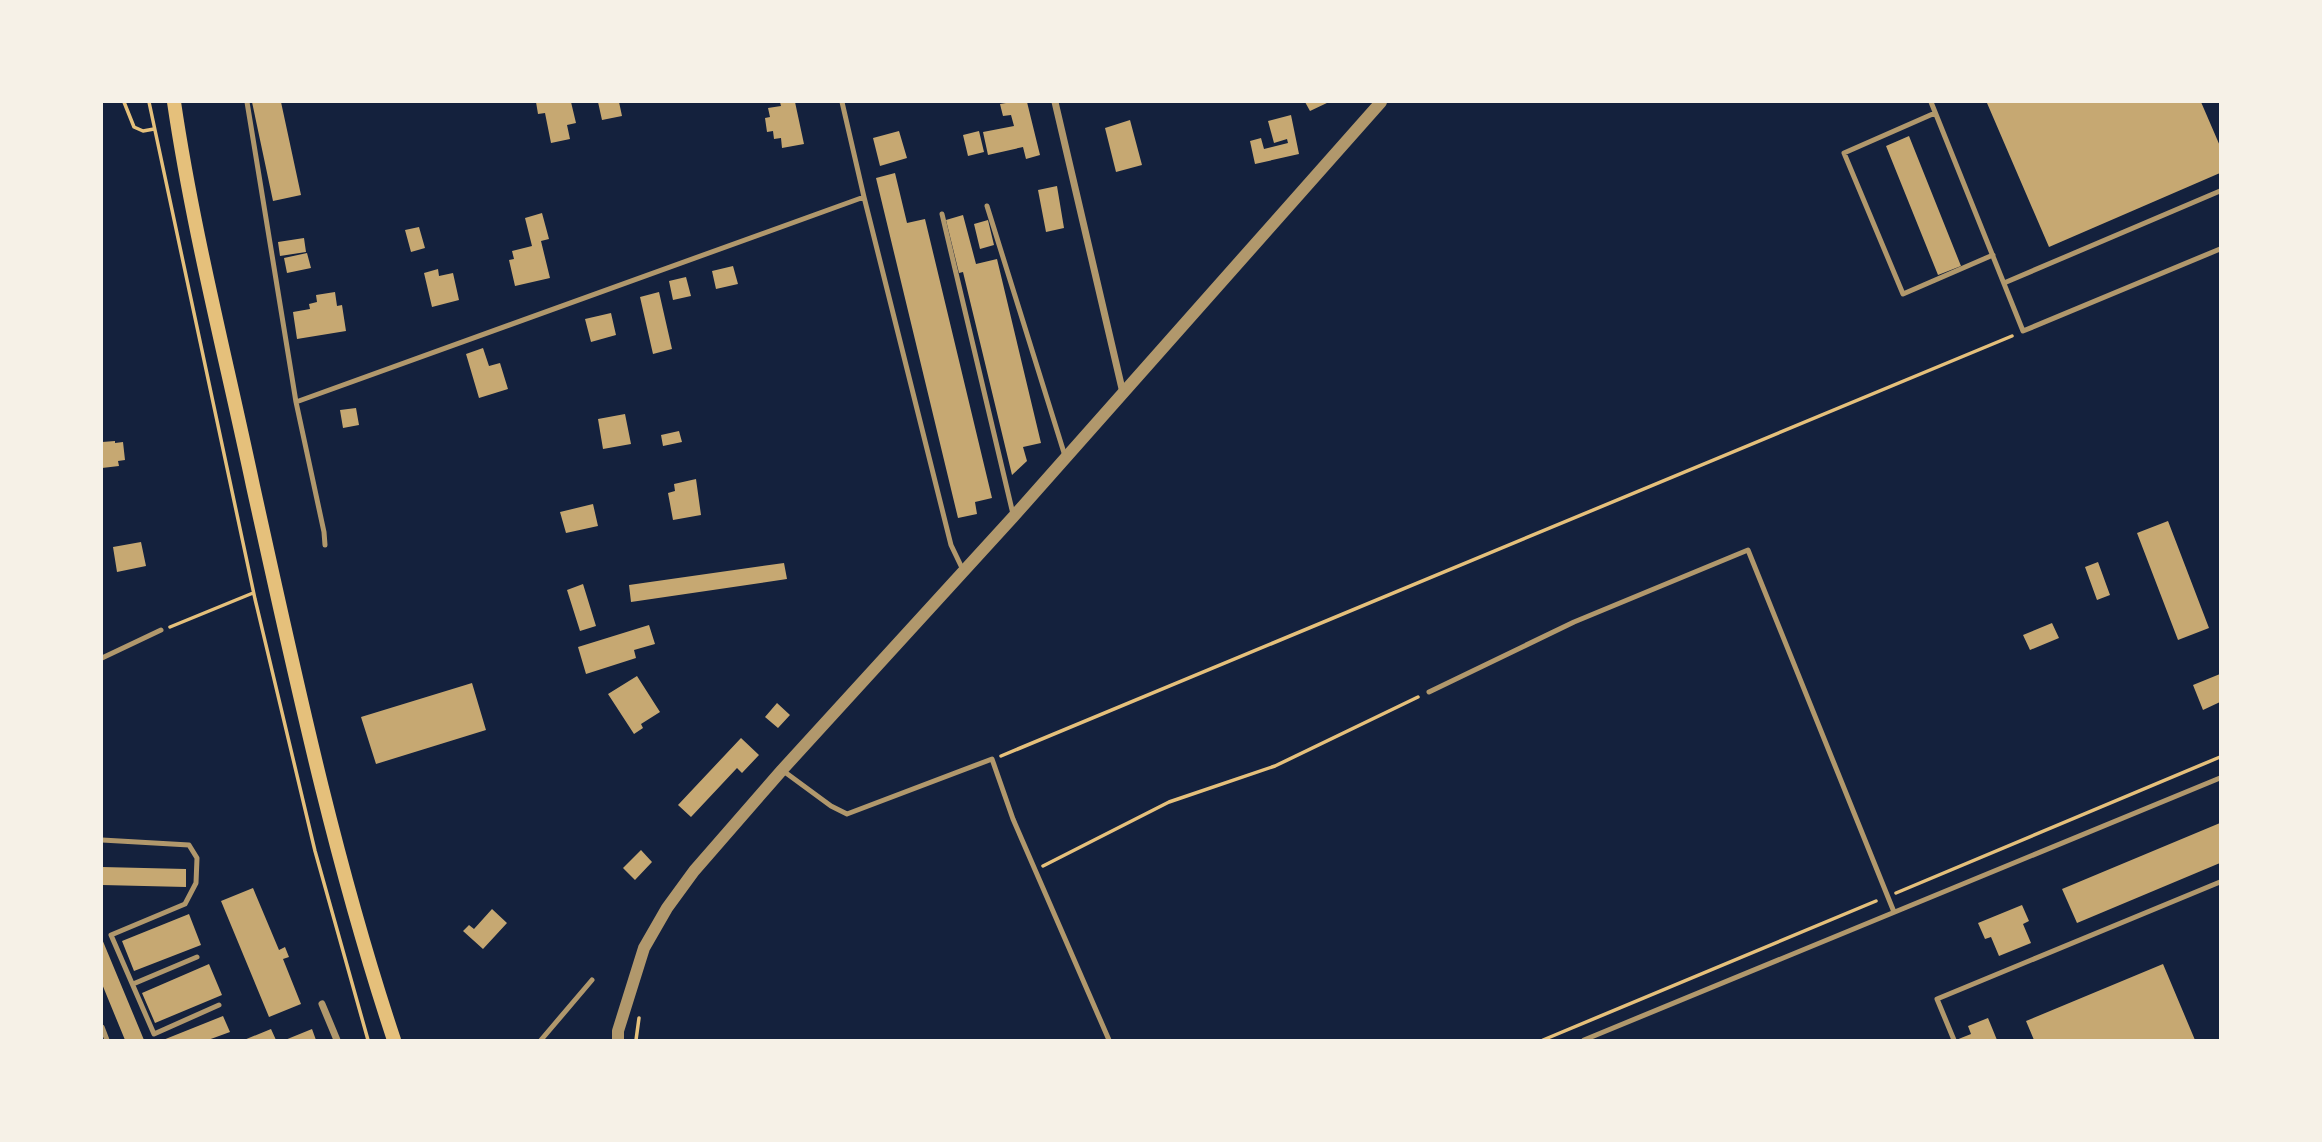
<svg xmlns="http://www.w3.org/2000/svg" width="2322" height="1142" font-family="'Golos Text',sans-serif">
<rect width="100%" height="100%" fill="#14213d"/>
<!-- building -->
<path fill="#c6a872" d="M252,102H281L301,195L273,201Z
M536,102H571L576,123L567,125L570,139L551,143L545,113L538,114Z
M598,102H619L622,116L602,120Z
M780,102H795L804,144L782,148L781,138L774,139L773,131L767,132L765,118L770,117L768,108L781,106Z
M1012,102H1027L1040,155L1026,159L1023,147L988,155L983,132L1014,126L1011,115L1003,116L1000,104Z
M1305,102H1329L1310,111Z
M1990,102H2201L2220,146V173L2049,247L1987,103Z
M1291,115L1299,154L1255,164L1250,141L1261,138L1264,149L1288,143L1287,139L1274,143L1268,121Z
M1130,120L1142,165L1116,172L1105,128Z
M899,131L907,158L880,166L873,138Z
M979,131L984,152L968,156L963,135Z
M1909,136L1961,266L1938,275L1886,146Z
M895,173L907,223L925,219L992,498L975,502L977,514L958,518L876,178Z
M1057,186L1064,228L1046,232L1038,190Z
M542,213L549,239L541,241L550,278L515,286L509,260L514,259L512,251L532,246L525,218Z
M963,215L976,264L997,259L1041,443L1023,447L1027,461L1012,475L963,272L959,273L946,220Z
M988,220L994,245L980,249L974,224Z
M419,227L425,248L411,252L405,230Z
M304,238L306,252L280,256L278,242Z
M307,253L311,268L287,273L284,258Z
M733,266L738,284L716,289L712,271Z
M438,269L439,276L453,273L459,300L432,307L424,273Z
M686,277L691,296L673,300L669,281Z
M335,292L337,306L342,305L346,331L297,339L293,312L310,309L309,304L317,302L316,295Z
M659,292L672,349L653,354L640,297Z
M611,313L616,335L591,342L585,319Z
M483,348L489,366L500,363L508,389L479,398L466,354Z
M356,408L359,425L343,428L340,410Z
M625,414L631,444L603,449L598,419Z
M679,431L682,442L663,446L661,435Z
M115,441V443L123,442L125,460L118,461L119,466L102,468V442Z
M696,479L701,515L673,520L668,493L675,491L674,484Z
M593,504L598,526L566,533L560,512Z
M2168,521L2209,628L2178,640L2137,533Z
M141,542L146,566L117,572L113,547Z
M2098,562L2110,595L2097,600L2085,567Z
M784,563L787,579L631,602L629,585Z
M583,584L596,626L580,631L567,590Z
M2052,623L2059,638L2030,650L2023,635Z
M649,625L655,644L634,650L636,658L586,674L578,647Z
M2220,674V702L2203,710L2193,685Z
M637,676L660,712L641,724L643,728L634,734L608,694Z
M472,683L486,730L376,764L361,717Z
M777,703L790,715L778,728L765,717Z
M741,738L759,755L742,773L737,768L691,817L678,805Z
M2220,823V863L2077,923L2062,889Z
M641,850L652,862L635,880L623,868Z
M102,867L186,869V887L102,885Z
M253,888L279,950L285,947L289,957L283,959L301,1004L269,1017L221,901Z
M2022,905L2029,921L2023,924L2031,943L1999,956L1991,937L1985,939L1978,923Z
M492,909L507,923L483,949L463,931L469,925L474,929Z
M189,914L201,945L134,971L122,941Z
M102,939L144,1040H125L102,984Z
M209,964L222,995L155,1023L142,993Z
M2163,964L2195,1040H2034L2026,1021Z
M223,1016L230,1032L208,1040H163Z
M1988,1018L1997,1040H1956L1971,1034L1968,1026Z
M271,1029L276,1040H244Z
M312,1029L316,1040H285Z"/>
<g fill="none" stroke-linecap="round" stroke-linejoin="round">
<!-- path -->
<path stroke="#e5c07b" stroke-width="3.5" d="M124,102L134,127L143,131L154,129
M149,102L255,599L315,851L368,1040
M170,627L253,593
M1001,756L2012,336
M1043,866L1169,802L1275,766L1418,697
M1896,893L2220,757
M636,1040L639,1018
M1543,1040L1876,901"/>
<!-- service -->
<path stroke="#b1986c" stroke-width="5" d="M247,102L296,402L324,532L325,545
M842,102L864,197L951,545L963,570
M1931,102L2023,331L2220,249
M1935,113L1844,153L1903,294L1993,255
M987,206L1065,456
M942,214L1013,514
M2004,283L2220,191
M296,402L864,197
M102,658L161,630
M1429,692L1574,622L1748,550L1894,912
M782,770L831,806L847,814L992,759L1013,819L1109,1040
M102,840L189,845L197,858L196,883L185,904L111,935L154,1034L219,1005
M133,984L197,957
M102,1027L107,1040
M541,1040L592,980
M1584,1040L2220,778
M1954,1040L1937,999L2220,882"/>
<!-- minor -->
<path stroke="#b1986c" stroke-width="7" d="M1055,102L1123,393
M322,1004L337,1040"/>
<!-- tertiary -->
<path stroke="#b1986c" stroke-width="12" d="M618,1040V1031L644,948L667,908L694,871L782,770L1014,516L1381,102"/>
<!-- secondary -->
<path stroke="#e5c07b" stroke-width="14" d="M174,102C193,231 226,358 253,486C294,671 334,860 394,1040"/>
</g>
<!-- border -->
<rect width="2322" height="1142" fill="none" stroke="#f6f1e7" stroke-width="206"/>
</svg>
